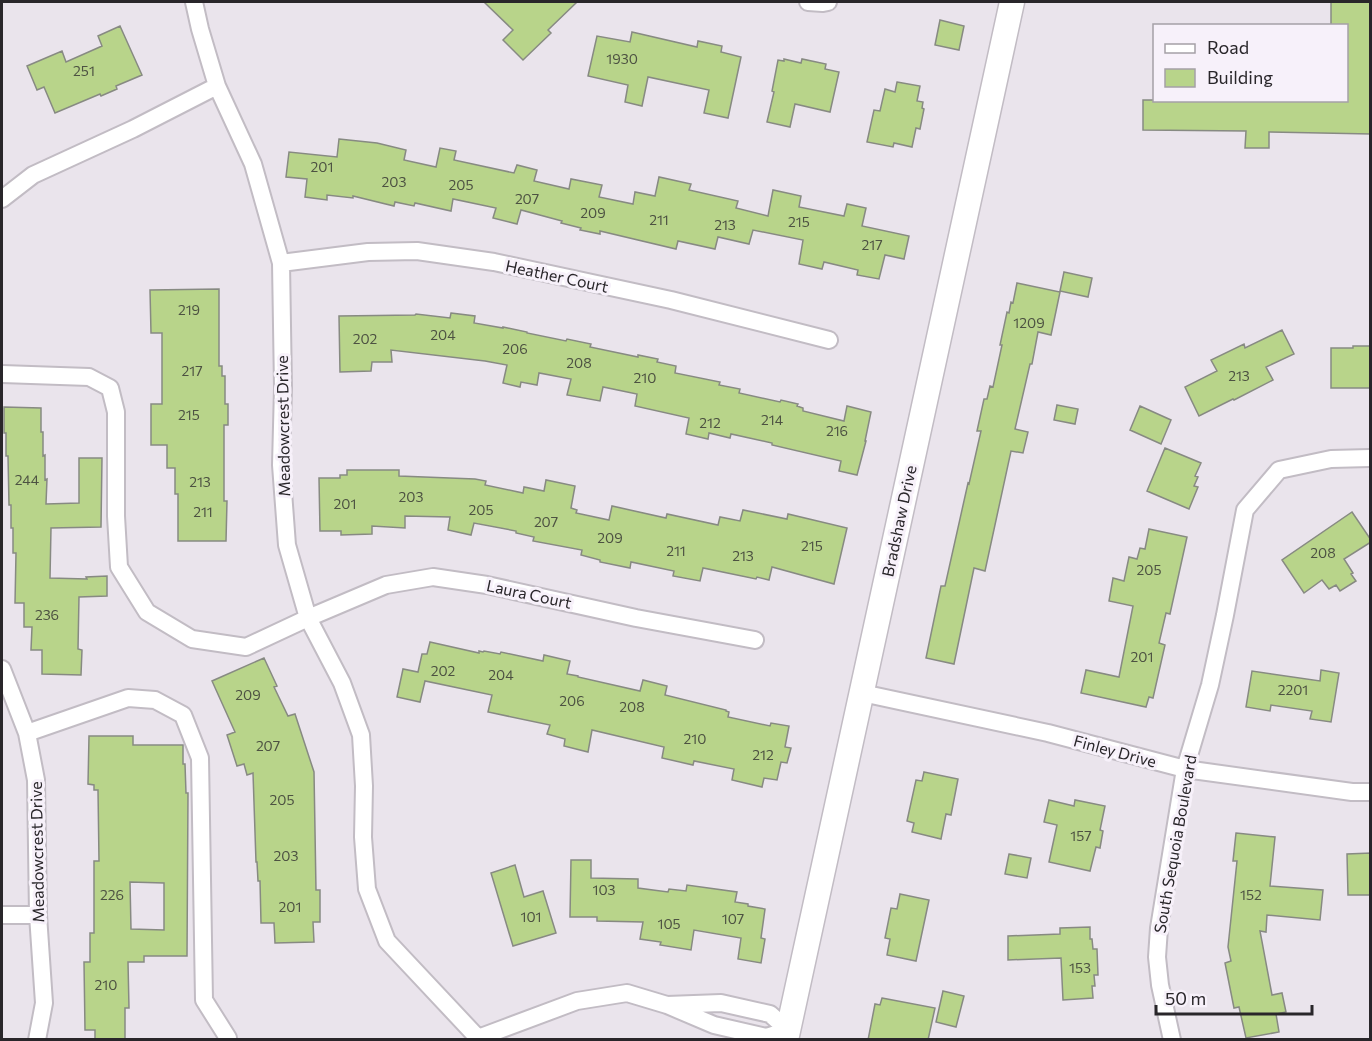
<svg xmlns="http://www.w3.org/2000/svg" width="1372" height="1041" font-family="Commissioner,sans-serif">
<rect width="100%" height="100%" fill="#eae4ec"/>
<!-- building -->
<path fill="#b8d48a" stroke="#878a82" stroke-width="1.5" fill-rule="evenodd" d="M484,2H577L548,30L551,33L523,60L503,40L513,30Z
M1331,2H1371V134L1269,132V148H1245L1246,131L1143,130V100H1347V26H1331Z
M940,20L964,26L959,50L935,45Z
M120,26L142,75L116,86L117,89L101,96L100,94L55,113L44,87L37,90L27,66L62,51L66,62L102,46L98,36Z
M632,32L697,47L698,41L722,46L721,52L741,57L728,118L704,113L709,90L648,77L642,106L625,102L628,85L588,76L597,36L630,42Z
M784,59L801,63L802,59L826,64L825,69L839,72L830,112L795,104L790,127L767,122L774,92L772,91L778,60L784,61Z
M897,82L920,86L917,101L923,102L922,108L924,109L920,129L916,128L912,147L894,143L893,147L867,142L874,110L880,111L885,89L895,92Z
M339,139L377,143L406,150L404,160L436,167L440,148L456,151L454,160L514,173L517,165L537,170L534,181L569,189L571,179L602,185L599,197L633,204L635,192L655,196L659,177L691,184L689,190L738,201L736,208L768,216L773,190L801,196L799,207L844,216L847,204L866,208L862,226L909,236L904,259L885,255L879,279L857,275L858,270L824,262L822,269L799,264L803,240L753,230L749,244L718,237L715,249L678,241L676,249L600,231V234L580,230L581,228L561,223L562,221L521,210L517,224L493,218L496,208L453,199L451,211L415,203L414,206L395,202L394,206L353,196V198L327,195V200L305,197L307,179L286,177L289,152L337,157Z
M1064,272L1092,278L1088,297L1060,291Z
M1017,283L1060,292L1051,335L1038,332L1032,364H1030L1015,429L1028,432L1023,453L1011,451L985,571L974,568L954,664L926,658L941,586H945L968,483L969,484L981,431H977L984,399H987L990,386L993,387L1002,345H1000L1007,312L1009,313L1011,302L1013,303Z
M219,289V366H222V376H225V404H228V425H224V501H227L226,541H178V494H175V468H167V445H151V404H162V333H151L150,290Z
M451,313L475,316L474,323L503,328V327L527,332V333L566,341L567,339L591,344L590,347L638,357V355L658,359L657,362L676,366L675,373L720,382L719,385L740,389L739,393L780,402L781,400L798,404L797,406L803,408V411L844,421L847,406L871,412L865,441H866L857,475L839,471L841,461L772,445V443L731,434L730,438L709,433L708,439L686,434L689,418L635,406L637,394L603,387L600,401L567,395L571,379L539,373L537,385L521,382L520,387L503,383L507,365L485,361L391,350L392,362H372L371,371L340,372L339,316L415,315L416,314L450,318Z
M1282,330L1294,354L1266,367L1273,380L1234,400L1233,399L1199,416L1185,387L1217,371L1211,360L1244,344L1245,348Z
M1353,346H1371V388H1331V348H1353Z
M1057,405L1078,409L1075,424L1054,420Z
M1140,406L1171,420L1161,444L1130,430Z
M4,407L41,408V432H43V456L45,455V480L47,479L46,504L79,503V458H102L101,527L51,528L50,578L87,579L86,577L107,576V596L79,597L78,649L82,650L81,675L42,674V650H31L32,627H24V603H15L16,553H13V528H11V505H9L8,456H6V433H4Z
M1165,448L1201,463L1195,476L1198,477L1194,486L1198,487L1189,509L1147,491Z
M347,470H399V476L475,479L486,481L485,485L523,493L524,487L544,491L546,480L575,486L571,508L577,510L576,513L609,520L612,506L666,518L667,514L718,525L720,517L740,521L743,510L787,519L788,514L847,528L834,584L772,567L769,580L757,577L756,579L703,568L700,581L673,576L674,571L631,562L630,568L600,562V560L581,555L582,550L533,541L534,537L516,533V531L474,523L471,535L448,530L450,517L405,516V528L372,526V534L341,535V531H320L319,478H340V475H347Z
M1352,512L1371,540V542L1344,559L1353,573L1351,574L1356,581L1340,591L1336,585L1329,589L1322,580L1304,593L1282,560Z
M1149,529L1187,537L1170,614L1166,613L1159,643L1165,645L1153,698L1149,697L1146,707L1081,693L1086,670L1119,677L1133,606L1109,601L1113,578L1124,581L1129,557L1137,559L1140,548L1145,549Z
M430,642L479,653V651L483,652L484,651L500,654L501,652L543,661L544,655L570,661L567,674L578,676V677L640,691L643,680L667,686L665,695L726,710V711L729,712L728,717L770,726L771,723L789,726L785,747L791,748L787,763L781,762L777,780L764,778L762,787L732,780L734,769L694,761L693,765L662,758L664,747L592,730L588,752L564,746L565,739L547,734L550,725L488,712L492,695L425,681L420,702L397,697L403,669L418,672L422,654H427Z
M264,658L277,686L274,687L288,716L295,714L314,772L316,890H320V922H313L314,942L275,943L274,923H261L260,881H258L257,862H256L253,773L247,775L244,764L237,766L227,735L235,732L212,681Z
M1321,670L1339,673L1331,722L1310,719L1312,711L1271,705L1270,711L1246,707L1252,671L1320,681Z
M89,736H133V745H183V764H185L186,793H188L187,956H144V962H128L129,1008H125V1040H95V1030H85L84,962H90V933H94V861H99L98,790H94V785L88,784ZM130,882L164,883V930L131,929Z
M924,772L958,779L951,815L946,814L941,839L912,832L914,823L907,821L916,780L922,781Z
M1049,800L1074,806L1075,800L1105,806L1100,830L1103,831L1100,848L1096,847L1090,871L1049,862L1057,825L1044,822Z
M1236,833L1275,837L1270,886L1323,890L1320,920L1267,915L1266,932L1260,931L1272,995L1282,993L1286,1012L1276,1014L1279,1032L1246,1038L1239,1007L1234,1008L1225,963L1231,961L1228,947L1237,861H1233Z
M1371,853V895H1348L1347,854Z
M1009,854L1031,858L1027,878L1005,874Z
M571,860H591V878L638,879V888L668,892L669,889L686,891L687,885L737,892L735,902L748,904V906L765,909L761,938L765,939L761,963L738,959L741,938L694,930L691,950L660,945L661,942L640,939L643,922L597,921V917H570Z
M515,865L524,897L543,891L556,933L513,946L491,873Z
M900,894L929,900L916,961L887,955L890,939L885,938L891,908L897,909Z
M1090,927V939H1092L1093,949H1097L1098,975H1094L1095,986H1092L1093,998L1063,1000L1061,958L1008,960V936L1060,934V928Z
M943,991L964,996L956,1027L936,1022Z
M882,998L935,1008L928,1040H868L875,1004L880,1005Z"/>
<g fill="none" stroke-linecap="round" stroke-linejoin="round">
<!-- street casing -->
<g stroke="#c2bcc4" stroke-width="20">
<path id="street" d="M194,2L200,29L217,86L253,164L281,263L283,388L281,465L287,545L308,618L342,683L361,735L364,786L363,837L367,889L387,941L478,1038V1040
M808,2L823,3L828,2
M2,199L33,175L133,129L217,86
M281,263L368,252L417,251L494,262L671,300L829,340
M2,374L89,377L110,388L116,412V516L119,567L147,612L192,639L246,647L308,618L386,585L433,577L487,585L636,618L755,640
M2,669L27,733L36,780L38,915L44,1003L37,1040
M862,693L1048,733L1185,769L1352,792H1370
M27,733L128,698L155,700L183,715L200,758L204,1000L228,1038
M2,915H38
M478,1038L577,1001L627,993L667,1005L714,1025L766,1037L788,1030L770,1014L721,1003L667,1005
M1172,1040L1160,985L1157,957L1159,928L1185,769L1210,685L1225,615L1245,510L1279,470L1331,459L1370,458"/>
</g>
<!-- secondary casing -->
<g stroke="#c2bcc4" stroke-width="27">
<path id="secondary" d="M786,1040L1012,2"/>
</g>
<!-- street -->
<use href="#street" stroke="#fff" stroke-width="16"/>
<!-- secondary -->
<use href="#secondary" stroke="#fff" stroke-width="24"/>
</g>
<g text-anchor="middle" stroke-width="6" stroke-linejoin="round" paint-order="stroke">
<!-- number labels -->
<g font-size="14" fill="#4d5242">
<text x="622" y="64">1930</text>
<text x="84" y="76">251</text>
<text x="322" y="172">201</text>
<text x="394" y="187">203</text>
<text x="461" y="190">205</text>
<text x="527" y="204">207</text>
<text x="593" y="218">209</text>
<text x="659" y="225">211</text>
<text x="799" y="227">215</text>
<text x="725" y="230">213</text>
<text x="872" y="250">217</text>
<text x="189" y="315">219</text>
<text x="1029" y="328">1209</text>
<text x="443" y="340">204</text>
<text x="365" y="344">202</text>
<text x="515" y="354">206</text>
<text x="579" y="368">208</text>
<text x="192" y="376">217</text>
<text x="1239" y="381">213</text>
<text x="645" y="383">210</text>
<text x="189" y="420">215</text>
<text x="772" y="425">214</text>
<text x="710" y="428">212</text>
<text x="837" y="436">216</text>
<text x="27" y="485">244</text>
<text x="200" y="487">213</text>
<text x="411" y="502">203</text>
<text x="345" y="509">201</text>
<text x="481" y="515">205</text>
<text x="203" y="517">211</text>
<text x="546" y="527">207</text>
<text x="610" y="543">209</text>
<text x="812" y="551">215</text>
<text x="676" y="556">211</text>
<text x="1323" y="558">208</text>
<text x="743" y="561">213</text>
<text x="1149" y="575">205</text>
<text x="47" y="620">236</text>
<text x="1142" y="662">201</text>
<text x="443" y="676">202</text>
<text x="501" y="680">204</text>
<text x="1293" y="695">2201</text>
<text x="248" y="700">209</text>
<text x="572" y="706">206</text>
<text x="632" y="712">208</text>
<text x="695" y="744">210</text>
<text x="268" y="751">207</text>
<text x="763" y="760">212</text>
<text x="282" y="805">205</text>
<text x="1081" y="841">157</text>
<text x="286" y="861">203</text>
<text x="604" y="895">103</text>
<text x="112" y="900">226</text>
<text x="1251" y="900">152</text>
<text x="290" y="912">201</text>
<text x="531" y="922">101</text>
<text x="733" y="924">107</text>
<text x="669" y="929">105</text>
<text x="1080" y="973">153</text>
<text x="106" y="990">210</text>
</g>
<!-- street labels -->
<g font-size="16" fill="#29262a" stroke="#f7f1fa">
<text transform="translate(557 276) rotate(12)" y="6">Heather Court</text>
<text transform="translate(283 426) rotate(-91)" y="6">Meadowcrest Drive</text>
<text transform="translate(899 521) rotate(-78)" y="6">Bradshaw Drive</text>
<text transform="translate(529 594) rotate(12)" y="6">Laura Court</text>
<text transform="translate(1115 751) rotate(15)" y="6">Finley Drive</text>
<text transform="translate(1175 844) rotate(-80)" y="6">South Sequoia Boulevard</text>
<text transform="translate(37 852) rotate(-91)" y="6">Meadowcrest Drive</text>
</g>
</g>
<!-- border -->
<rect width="1372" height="1041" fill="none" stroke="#29262a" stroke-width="6"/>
<!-- legend -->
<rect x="1153" y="24" width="195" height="78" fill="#f7f1fa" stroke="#a5a0a7" stroke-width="1.5"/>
<rect x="1165" y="44" width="30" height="9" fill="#ffffff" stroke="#a5a0a7" stroke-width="1.5"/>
<text x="1207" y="54" font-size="18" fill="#29262a">Road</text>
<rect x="1165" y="69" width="30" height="18" fill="#b8d48a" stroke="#a5a0a7" stroke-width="1.5"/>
<text x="1207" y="84" font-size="18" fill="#29262a">Building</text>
<!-- scale -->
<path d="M1156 1005v9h156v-9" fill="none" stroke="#29262a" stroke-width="3"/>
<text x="1165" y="1005" font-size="18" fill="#29262a" stroke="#f7f1fa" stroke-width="4.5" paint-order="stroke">50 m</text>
</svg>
